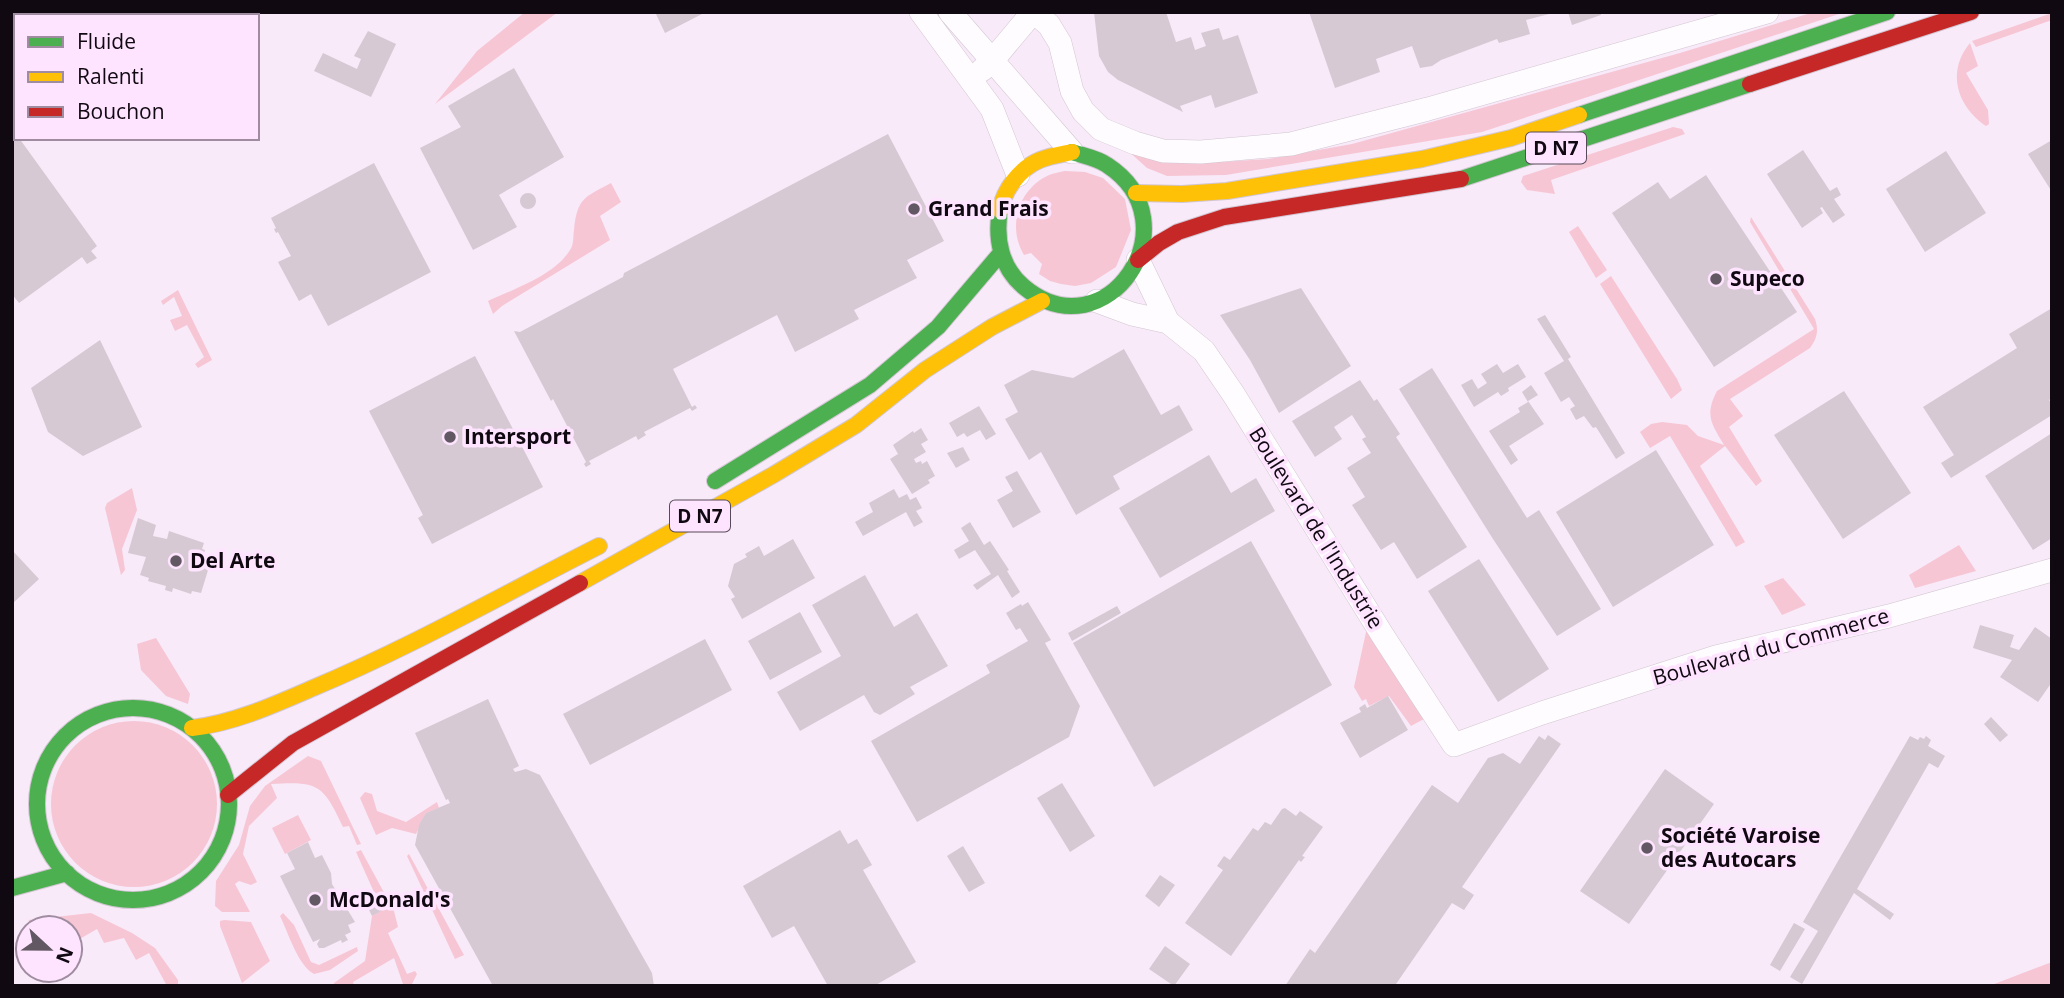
<svg xmlns="http://www.w3.org/2000/svg" width="2064" height="998" font-family="'Open Sans',sans-serif">
<rect width="100%" height="100%" fill="#f8eaf9"/>
<!-- green -->
<path fill="#f7c6d4" d="M525,12H558L435,104L477,51Z
M1814,12H1845L1482,132L1226,175L1167,176L1147,168L1126,149L1220,162L1268,159L1352,144L1680,53Z
M2052,13V20L1976,47L1972,41Z
M1970,43L1978,66L1966,73L1988,110L1989,124L1986,126C1957,106 1946,72 1970,43Z
M1673,127L1682,129L1685,134L1551,180L1555,194L1527,190L1521,182L1523,176Z
M1065,171L1085,172L1103,178L1125,199L1131,230L1116,267L1091,283L1075,286L1061,284L1050,281L1039,274L1042,264L1031,253L1024,255C1007,227 1018,189 1049,175C1054,173 1060,172 1065,171Z
M611,183L621,202L600,216L610,240L502,306L493,314L488,301C514,289 555,275 570,250C574,245 573,236 574,230C577,198 585,197 611,183Z
M1751,217L1815,319C1819,331 1817,338 1810,348L1730,399L1743,416L1729,427L1762,481L1756,486L1725,446L1700,466L1745,542L1736,547L1670,436L1650,448L1640,432L1651,424L1662,422L1687,425L1698,436L1724,445C1712,424 1704,416 1717,391L1814,329L1750,222Z
M1578,226L1607,270L1596,278L1569,232Z
M1611,276L1677,379L1682,390L1671,399L1600,284Z
M178,290L212,360L198,368L195,364L204,357L187,325L175,331L170,320L182,316L174,297L163,305L161,301Z
M132,488L137,510L122,549L125,570L121,575L105,508L107,503Z
M1959,545L1976,571L1915,588L1909,575Z
M1783,578L1806,605L1782,615L1764,586Z
M1371,631L1424,719L1411,726L1389,696L1369,706L1366,699L1362,701L1354,687L1366,632Z
M156,638L190,694L188,704L166,696L141,670L137,644Z
M51 804a83 83 0 1 1 166 0a83 83 0 1 1-166 0Z
M308,756L321,761L361,844L357,845L349,826L343,827C323,784 318,781 271,784L277,798L249,826L243,854L257,882L251,885L239,881L235,884L250,912H222L215,906L216,881L239,845L250,806L265,786Z
M365,792L372,794L377,811L406,822L437,802L439,808L426,813L416,834L392,828L376,835L360,798Z
M298,815L311,840L285,854L272,828Z
M361,850L394,911L398,927L388,933L407,974L415,971L417,974L411,986H399L403,984L394,958L353,982L354,986H333L334,983L365,961L372,916L382,910L356,852Z
M409,854L464,955L455,959L407,856Z
M91,913L132,933L155,948L178,980V986H167L149,953L136,960L124,938L104,943L97,929L78,940L83,952L71,950L70,928H42L28,920Z
M283,913L294,925L311,962L319,965L357,947L358,951L330,970L314,974C297,964 289,934 280,916Z
M224,920L251,922L270,961L242,983L220,926V921Z
M2052,962V986H1989Z"/>
<!-- building -->
<path fill="#d6c9d3" d="M655,12H706L665,33Z
M1094,12H1166L1176,42L1191,37L1195,50L1206,46L1201,33L1219,28L1223,40L1238,35L1258,93L1215,108L1211,95L1180,106L1183,112L1118,80L1108,72L1099,56Z
M1309,12H1552L1553,13L1526,20L1530,34L1499,43L1497,39L1441,60L1432,66L1420,68L1412,46L1376,59L1380,72L1335,88Z
M1568,12H1600L1601,15L1572,25Z
M368,31L396,44L371,97L314,71L323,53L357,69L361,59L354,56Z
M514,68L564,157L499,195L517,227L473,250L420,148L461,127L448,106Z
M12,129L16,134V138H19L97,246L91,251L97,258L87,264L82,257L19,303L12,294Z
M888,134L944,241L907,260L917,278L854,310L859,319L795,352L777,315L673,369L692,407L695,405L697,408L692,411L690,408L644,432L646,435L638,440L636,436L589,461L591,464L586,467L584,464L586,462L553,399L551,401L514,331L520,332L623,277L624,273Z
M2052,140V192L2028,154Z
M1803,150L1830,191L1837,187L1841,195L1834,199L1845,215L1833,223L1822,207L1820,208L1823,213L1802,228L1767,174Z
M1946,151L1986,213L1925,252L1886,189Z
M374,163L431,272L328,326L311,294L299,301L278,262L291,256L278,232L276,233L274,229L276,228L271,218Z
M1706,175L1797,312L1714,367L1612,213L1658,182L1670,199Z
M520 201a8 8 0 1 1 16 0a8 8 0 1 1-16 0Z
M1301,288L1351,366L1279,413L1250,360L1220,315Z
M2052,308V398L2049,400L2052,404V415L1951,478L1941,463L1954,455L1923,407L2017,348L2009,334Z
M1545,315L1571,357L1568,359L1625,453L1616,459L1596,427L1593,428L1584,416L1576,420L1570,409L1575,406L1569,397L1561,402L1544,373L1564,361L1537,319Z
M100,340L142,427L83,456L48,432L31,388Z
M1124,349L1161,415L1179,405L1193,430L1113,476L1120,489L1076,515L1041,452L1029,460L1005,419L1018,412L1004,385L1032,370L1073,378Z
M475,356L543,487L432,544L418,518L423,515L369,411Z
M1497,364L1503,373L1518,364L1526,377L1508,388L1509,391L1501,396L1498,392L1474,407L1461,385L1472,379L1478,389L1487,383L1481,374Z
M1432,368L1527,518L1539,510L1601,609L1557,636L1493,539L1399,389Z
M1360,380L1374,401L1377,399L1400,434L1396,437L1467,547L1417,579L1394,542L1381,550L1352,505L1365,497L1347,468L1371,453L1362,439L1366,437L1352,415L1334,427L1342,439L1315,457L1292,421Z
M1531,385L1538,395L1528,401L1544,424L1509,446L1518,460L1511,465L1489,431L1520,412L1518,408L1528,402L1522,392Z
M1844,391L1911,493L1843,539L1774,435Z
M979,406L996,434L986,440L980,430L967,437L964,433L957,437L949,423Z
M921,428L928,440L921,444L926,452L914,459L916,463L921,461L922,464L927,461L935,476L928,480L930,483L912,494L890,459L898,454L893,445L913,431L914,433Z
M2052,433V538L2033,550L1985,476Z
M963,447L970,460L956,468L947,453Z
M1656,450L1714,545L1613,607L1556,512Z
M1209,455L1231,493L1256,478L1275,511L1160,578L1119,508Z
M1017,471L1041,512L1013,528L997,500L1013,491L1005,477Z
M894,489L899,498L907,494L910,500L916,497L922,508L916,511L923,522L914,527L906,512L863,536L855,522L873,512L869,503Z
M138,518L156,525L153,536L167,539L169,531L204,543L202,549L205,550L201,564L209,567L201,593L192,591L191,594L173,588L172,592L165,590L166,586L148,581L149,578L140,575L146,557L128,553Z
M970,522L984,545L990,541L1009,570L1007,571L1020,592L1012,598L998,575L977,590L973,585L991,574L975,550L959,559L954,550L969,541L961,528Z
M793,539L815,578L742,619L731,599L735,597L728,586L734,564L747,557L745,554L759,546L764,556Z
M1251,541L1332,685L1154,787L1073,643Z
M12,550L39,579L12,604Z
M1479,559L1549,669L1498,702L1428,591Z
M865,575L894,627L917,613L948,666L910,687L915,694L880,715L874,712L864,695L800,731L777,692L841,656L812,605Z
M1028,602L1051,640L1045,643L1080,706L1069,737L917,822L871,741L990,673L986,665L1028,641L1020,628L1016,630L1006,613L1021,604L1022,606Z
M1117,606L1121,613L1072,641L1068,633Z
M800,612L822,652L770,680L748,641Z
M1980,625L2014,635L2010,647L2019,650L2035,627L2052,639V682L2038,702L2000,677L2012,660L1973,648Z
M705,639L732,690L590,765L563,714Z
M1388,696L1408,730L1360,758L1340,723L1361,712L1359,708L1365,704L1367,708Z
M488,699L519,766L513,769L515,772L526,769L540,775L652,973L654,986H493L415,845L419,825L426,813L450,803L448,799L446,800L415,733Z
M1991,717L2008,735L2000,742L1984,724Z
M1548,735L1561,744L1462,887L1474,895L1464,910L1452,903L1396,984L1398,986H1285L1310,949L1315,953L1432,785L1458,803L1488,758L1503,753L1520,764L1539,736L1545,740Z
M1910,736L1918,740L1920,737L1924,739L1926,736L1931,740L1928,746L1945,756L1938,768L1929,763L1857,889L1894,914L1890,920L1854,893L1802,984L1790,977L1818,931L1803,922Z
M1665,769L1714,804L1629,924L1580,891Z
M1062,783L1095,836L1070,852L1037,798Z
M1285,808L1296,816L1300,811L1323,827L1302,856L1305,857L1301,862L1299,860L1231,956L1185,923L1223,870L1217,866L1224,856L1230,860L1253,828L1258,831L1265,822L1271,825L1282,809Z
M840,830L848,844L857,839L872,865L863,870L916,962L874,986H828L794,926L772,938L743,886Z
M308,842L315,858L322,855L331,873L332,884L355,922L348,925L351,932L345,935L348,940L342,943L341,940L324,948H319L317,944L320,939L313,942L280,876L295,869L287,853Z
M963,846L985,883L969,892L947,856Z
M1160,875L1175,885L1159,907L1145,896Z
M377,900L383,910L372,916L367,906Z
M1794,923L1805,929L1780,971L1770,965Z
M1165,946L1190,964L1174,986L1149,969Z"/>
<g fill="none" stroke-linecap="round" stroke-linejoin="round">
<!-- street casing -->
<g stroke="#d2c6d2" stroke-width="24">
<path id="street" d="M921,12L992,109L1018,175
M950,12L1072,152
M1034,12L1049,25L1060,43L1072,91L1083,111L1101,129L1135,143L1163,151L1201,152L1291,144L1428,109L1767,12
M982,70L992,61L1033,12
M1138,260L1168,322L1204,351L1234,395L1383,636L1454,745L1542,713L1716,657L1889,616L2052,570
M1097,301L1132,314L1168,322"/>
</g>
<!-- fast casing -->
<g stroke="#d2c6d2" stroke-width="18">
<path id="fast" d="M1579,115L1887,12
M1461,179L1750,84
M1000,210C995,239 1001,268 1024,287C1106,355 1196,223 1107,165C1097,158 1084,156 1072,152
M715,481L870,385L938,327L1000,254
M37 804a96 96 0 1 1 192 0a96 96 0 1 1-192 0Z
M12,888L67,873"/>
</g>
<!-- slow casing -->
<g stroke="#d2c6d2" stroke-width="18">
<path id="slow" d="M1136,193L1182,194L1227,191L1422,159L1511,138L1579,115
M1000,210C1004,190 1020,168 1040,160C1049,156 1062,154 1072,152
M580,583L773,475L856,425L925,370L992,327L1042,301
M192,728C234,723 274,705 313,688C411,647 504,594 599,546"/>
</g>
<!-- jam casing -->
<g stroke="#d2c6d2" stroke-width="18">
<path id="jam" d="M1750,84L1971,12
M1138,260L1159,243L1178,232L1224,217L1461,179
M228,795L293,743L580,583"/>
</g>
<!-- street -->
<use href="#street" stroke="#fefcfe" stroke-width="23"/>
<!-- fast -->
<use href="#fast" stroke="#4caf50" stroke-width="16"/>
<!-- slow -->
<use href="#slow" stroke="#ffc107" stroke-width="16"/>
<!-- jam -->
<use href="#jam" stroke="#c62828" stroke-width="16"/>
</g>
<!-- markers -->
<g fill="#625863" stroke="#fee4ff" stroke-width="2.5">
<circle cx="914" cy="209" r="7"/>
<circle cx="1716" cy="279" r="7"/>
<circle cx="450" cy="437" r="7"/>
<circle cx="176" cy="561" r="7"/>
<circle cx="1647" cy="848" r="7"/>
<circle cx="315" cy="900" r="7"/>
</g>
<g text-anchor="middle" stroke-width="7" stroke-linejoin="round" paint-order="stroke">
<!-- shield labels -->
<g fill="#fee4ff" stroke="#584b59" stroke-width="2">
<rect x="1526" y="132.5" width="60" height="31" rx="5"/>
<rect x="670" y="500.5" width="60" height="31" rx="5"/>
</g>
<g font-size="19" font-weight="bold" fill="#110912">
<text x="1556" y="155">D N7</text>
<text x="700" y="523">D N7</text>
</g>
<!-- poi labels -->
<g font-size="21" font-weight="bold" fill="#110912" stroke="#fee4ff" text-anchor="start">
<text x="928" y="216">Grand Frais</text>
<text x="1730" y="286">Supeco</text>
<text x="464" y="444">Intersport</text>
<text x="190" y="568">Del Arte</text>
<text x="1661" y="843">Société Varoise<tspan x="1661" dy="24">des Autocars</tspan></text>
<text x="329" y="907">McDonald's</text>
</g>
<!-- street labels -->
<g font-size="21" fill="#110912" stroke="#fee4ff">
<text transform="translate(1316 528) rotate(58)" y="7">Boulevard de l'Industrie</text>
<text transform="translate(1771 647) rotate(-15)" y="7">Boulevard du Commerce</text>
</g>
</g>
<!-- border -->
<rect width="2064" height="998" fill="none" stroke="#110912" stroke-width="28"/>
<!-- legend -->
<rect x="14" y="14" width="245" height="126" fill="#fee4ff" stroke="#9f8ca0" stroke-width="2"/>
<rect x="28" y="37" width="35" height="10" fill="#4caf50" stroke="#9f8ca0" stroke-width="2"/>
<text x="77" y="49" font-size="21" fill="#110912">Fluide</text>
<rect x="28" y="72" width="35" height="10" fill="#ffc107" stroke="#9f8ca0" stroke-width="2"/>
<text x="77" y="84" font-size="21" fill="#110912">Ralenti</text>
<rect x="28" y="107" width="35" height="10" fill="#c62828" stroke="#9f8ca0" stroke-width="2"/>
<text x="77" y="119" font-size="21" fill="#110912">Bouchon</text>
<!-- north arrow -->
<g transform="translate(49 949) rotate(112)"><circle r="33" fill="#fee4ff" stroke="#9f8ca0" stroke-width="2"/>
<path d="M0-5L12 26L0 18L-12 26Z" fill="#625863"/>
<text y="-10" font-size="19" font-weight="bold" text-anchor="middle" fill="#110912">N</text>
</g>
</svg>
